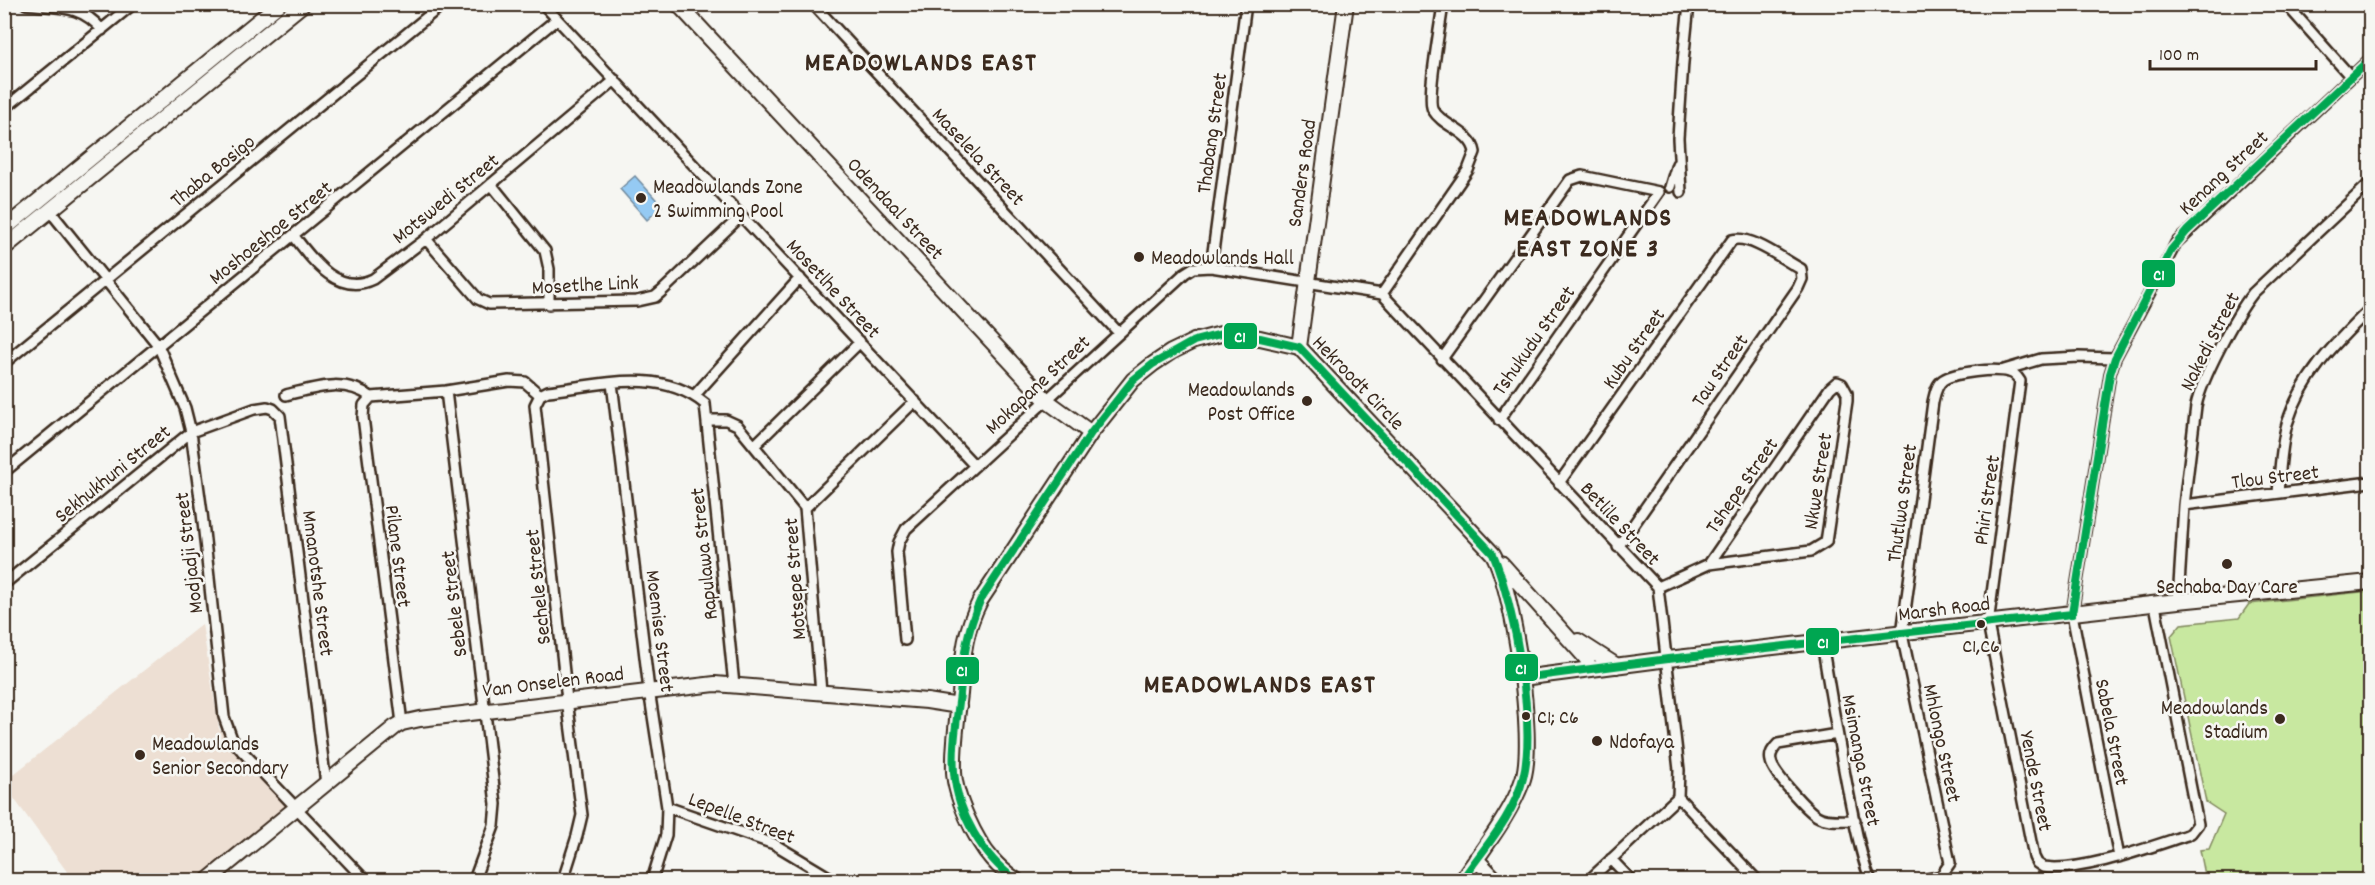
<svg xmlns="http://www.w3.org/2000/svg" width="2375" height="885" font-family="Dekko,sans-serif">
<rect width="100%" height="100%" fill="#f6f6f2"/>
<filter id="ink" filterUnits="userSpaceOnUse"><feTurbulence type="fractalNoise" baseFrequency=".0167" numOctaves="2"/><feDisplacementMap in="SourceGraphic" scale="12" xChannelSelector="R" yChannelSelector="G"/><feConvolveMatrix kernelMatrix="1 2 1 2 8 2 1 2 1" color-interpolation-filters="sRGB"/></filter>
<g filter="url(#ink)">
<!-- built -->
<path fill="#eddfd3" d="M202,624L219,729L287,806L194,880H73L5,786L4,782Z"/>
<!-- green -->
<path fill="#c8e8a0" stroke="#82895f" stroke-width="1.5" d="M2370,591V880H2206L2200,850L2209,849L2224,814L2206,802L2171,636L2181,624L2239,618L2249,604Z"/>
<!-- water -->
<path fill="#95caf3" stroke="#718a9e" stroke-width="1.5" d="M635,176L662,206L647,220L620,189Z"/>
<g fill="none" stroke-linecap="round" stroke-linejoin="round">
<!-- street casing -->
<g stroke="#3b2a1e" stroke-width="14">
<path id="street" d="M26,4C58,8 81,4 102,30
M543,4L975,466
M813,4L1118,332
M2286,4L2351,77
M4,109L133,4
M491,184L545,251L549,269V304
M1670,187L1677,164
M1681,192L1678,138L1683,62L1689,4
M50,211L158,345L185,408L191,432L202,513L224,717L232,739L243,752L365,880
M294,236C313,261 338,296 373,279L426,239L615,80
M426,239L478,299L489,304L637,301L655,297L661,292L741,216
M1211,267L1246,4
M1382,294L1468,170L1475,152C1471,131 1443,127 1433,110C1426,100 1441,22 1443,4
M1442,359L1570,180L1582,176L1659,192L1499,420
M4,363L443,4
M2004,370L2041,359L2079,357L2115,358
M612,383L649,690L667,807L666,835L652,880
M446,391L496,804L494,826L474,880
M286,395C315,388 344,377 371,397
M540,395L535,405L567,700L582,815L577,836L563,880
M540,395L548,391C600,385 660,367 705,404L734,685
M694,396L800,278
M371,397L364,405L363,417L402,723
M371,397L446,391L509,381L525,382L540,395
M708,420H726L737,425L805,508
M755,445L860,342
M4,472L557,19
M1559,483L1732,240C1750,234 1784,260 1801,269L1802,279L1798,288L1618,547
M2278,493C2280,470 2281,446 2287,424C2301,377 2336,342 2370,309
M2184,505L2370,482
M805,508L821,692
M805,508L915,401
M4,584L191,432L254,409L267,407L273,409L280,416L326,784
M1658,587L1709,564L1830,388L1837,382L1842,384L1847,393V401L1826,542L1811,551L1709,564
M2178,601L2184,505L2196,406C2202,378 2235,316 2253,293L2370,183
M905,640L897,552L899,542L906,529L1185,273L1193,268L1211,267L1382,294L1658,587L1679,770L1678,797L1589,880
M1822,643C1827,672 1859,872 1872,880
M1837,734L1778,744C1773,749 1769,754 1771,761C1772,772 1807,810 1817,816C1827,822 1843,820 1855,820
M1678,797L1757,880
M667,807L774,844L834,880
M2119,857L2072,614L2110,374L2115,358L2176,243L2370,59
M1611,859L1631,880
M1922,880L1941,876L1950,863L1902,634L1933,402C1935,394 1936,385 1943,380C1955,372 1995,368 2009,372C2014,373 2017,376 2020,381L1988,624L2034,857L2037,863L2043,867C2080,873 2150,847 2187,835L2191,833L2198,824L2155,605"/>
</g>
<!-- secondary casing -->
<g stroke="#3b2a1e" stroke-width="18">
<path id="secondary" d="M678,4L1047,401L1091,433
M4,229L279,4
M4,248L303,4
M1299,347L1346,4
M1501,563L1587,659L1589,669
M1578,641L1617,666
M1522,678L1668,659L2178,601L2370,582
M1476,859L1496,880
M208,880L395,727L402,723L420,719L715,684L927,701L959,706
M1016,880C1007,874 999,867 992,859C975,840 955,796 954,772C953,746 957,720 960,694C963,658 963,634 980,601L1091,433L1133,380L1153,364L1171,352L1194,341L1221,334L1260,338L1299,347L1493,554C1513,589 1536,740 1523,779C1513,811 1481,852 1462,880"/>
</g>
<!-- street -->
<use href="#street" stroke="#f6f6f2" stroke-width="9"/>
<!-- secondary -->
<use href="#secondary" stroke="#f6f6f2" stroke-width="14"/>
<!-- bus-1 casing -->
<g stroke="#f6f6f2" stroke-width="12">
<path id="bus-1" d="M1522,678L1668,659L2072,614L2110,374L2115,358L2171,250L2187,231L2370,59
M1016,880C983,857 957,813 954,772C952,746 957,720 960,694C963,661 966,632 980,601L1091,433L1133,380L1153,364L1194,341L1221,334L1260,338L1299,347L1493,554C1514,605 1537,725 1523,778C1514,816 1483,849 1462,880"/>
</g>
<!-- bus-1 -->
<use href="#bus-1" stroke="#00a651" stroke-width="8"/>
</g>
</g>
<!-- markers -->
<g fill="#3b2a1e" stroke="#f6f6f2" stroke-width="2">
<circle cx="641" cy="198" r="6"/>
<circle cx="1139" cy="257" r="6"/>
<circle cx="1307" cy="401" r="6"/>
<circle cx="2227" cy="564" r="6"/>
<circle cx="1981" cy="624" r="5"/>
<circle cx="1526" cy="716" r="5"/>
<circle cx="2280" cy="719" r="6"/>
<circle cx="1597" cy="741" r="6"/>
<circle cx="140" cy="755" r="6"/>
</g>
<g text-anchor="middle" stroke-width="5" stroke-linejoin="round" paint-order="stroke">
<!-- bus labels -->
<g font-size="20" fill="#3b2a1e" stroke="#f6f6f2">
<text x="1981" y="652">C1,C6</text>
<text x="1537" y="723" text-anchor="start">C1; C6</text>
</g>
<!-- street labels -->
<g font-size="21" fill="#3b2a1e" stroke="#f6f6f2">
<text transform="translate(1211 133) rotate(-82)" y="7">Thabang Street</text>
<text transform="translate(979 156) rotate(47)" y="7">Maselela Street</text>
<text transform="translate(212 170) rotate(-39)" y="7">Thaba Bosigo</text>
<text transform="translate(2223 172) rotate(-43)" y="7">Kenang Street</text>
<text transform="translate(1301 173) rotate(-82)" y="7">Sanders Road</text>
<text transform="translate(445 198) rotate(-39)" y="7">Motswedi Street</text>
<text transform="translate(896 208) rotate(47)" y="7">Odendaal Street</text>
<text transform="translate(270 232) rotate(-39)" y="7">Moshoeshoe Street</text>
<text transform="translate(585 284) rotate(-3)" y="7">Mosetlhe Link</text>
<text transform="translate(834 288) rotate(47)" y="7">Mosetlhe Street</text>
<text transform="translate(1533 340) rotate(-55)" y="7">Tshukudu Street</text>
<text transform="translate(2209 341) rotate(-63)" y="7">Nakedi Street</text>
<text transform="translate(1633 348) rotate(-55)" y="7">Kubu Street</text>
<text transform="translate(1719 370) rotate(-55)" y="7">Tau Street</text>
<text transform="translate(1359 382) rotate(46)" y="7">Hekroodt Circle</text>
<text transform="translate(1037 384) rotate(-43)" y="7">Mokapane Street</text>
<text transform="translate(112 473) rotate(-39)" y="7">Sekhukhuni Street</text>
<text transform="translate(2275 476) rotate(-7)" y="7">Tlou Street</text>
<text transform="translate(1817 481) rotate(-81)" y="7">Nkwe Street</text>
<text transform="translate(1741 485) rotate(-55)" y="7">Tshepe Street</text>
<text transform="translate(1986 500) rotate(-82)" y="7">Phiri Street</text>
<text transform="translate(1901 503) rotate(-82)" y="7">Thutlwa Street</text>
<text transform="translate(1621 523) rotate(47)" y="7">Betlile Street</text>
<text transform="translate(188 553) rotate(-97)" y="7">Modjadji Street</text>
<text transform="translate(703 554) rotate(-96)" y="7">Rapulawa Street</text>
<text transform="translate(399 556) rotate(83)" y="7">Pilane Street</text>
<text transform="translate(794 579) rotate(-94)" y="7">Motsepe Street</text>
<text transform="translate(319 583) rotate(83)" y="7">Mmanotshe Street</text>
<text transform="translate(537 587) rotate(-96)" y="7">Sechele Street</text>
<text transform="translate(453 604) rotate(-97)" y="7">Sebele Street</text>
<text transform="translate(1944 608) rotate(-7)" y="7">Marsh Road</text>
<text transform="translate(661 631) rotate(83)" y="7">Moemise Street</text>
<text transform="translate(553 681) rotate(-7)" y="7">Van Onselen Road</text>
<text transform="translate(2113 732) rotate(79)" y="7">Sabela Street</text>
<text transform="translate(1943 743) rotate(78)" y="7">Mhlongo Street</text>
<text transform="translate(1862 760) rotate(79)" y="7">Msimanga Street</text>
<text transform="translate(2037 781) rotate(79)" y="7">Yende Street</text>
<text transform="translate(742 817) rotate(21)" y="7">Lepelle Street</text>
</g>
<!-- poi labels -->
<g font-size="21" fill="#3b2a1e" stroke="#f6f6f2" text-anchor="start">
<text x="653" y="193">Meadowlands Zone<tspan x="653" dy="24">2 Swimming Pool</tspan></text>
<text x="1151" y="264">Meadowlands Hall</text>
<text x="1295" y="396" text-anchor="end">Meadowlands<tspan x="1295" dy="24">Post Office</tspan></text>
<text x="2227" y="593" text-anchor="middle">Sechaba Day Care</text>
<text x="2268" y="714" text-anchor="end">Meadowlands<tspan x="2268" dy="24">Stadium</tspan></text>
<text x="1609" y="748">Ndofaya</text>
<text x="152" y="750">Meadowlands<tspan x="152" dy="24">Senior Secondary</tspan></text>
</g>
<!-- district labels -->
<g font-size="27" font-weight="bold" letter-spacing="1.5" fill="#3b2a1e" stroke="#f6f6f2">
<text x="921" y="70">MEADOWLANDS EAST</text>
<text x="1588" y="225">MEADOWLANDS<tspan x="1588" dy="31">EAST ZONE 3</tspan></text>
<text x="1260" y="692">MEADOWLANDS EAST</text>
</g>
</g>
<g stroke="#f6f6f2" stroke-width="2">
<rect x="2141" y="259" width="35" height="29" rx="6" fill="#00a651"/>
<rect x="1223" y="322" width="35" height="28" rx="6" fill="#00a651"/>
<rect x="1805" y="627" width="35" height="29" rx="6" fill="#00a651"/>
<rect x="1504" y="653" width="35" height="29" rx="6" fill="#00a651"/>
<rect x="945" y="656" width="35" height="29" rx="6" fill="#00a651"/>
</g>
<g font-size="16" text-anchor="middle" font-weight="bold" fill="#fff">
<text x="2159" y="280">C1</text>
<text x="1240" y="342">C1</text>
<text x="1823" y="648">C1</text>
<text x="1521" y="674">C1</text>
<text x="962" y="676">C1</text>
</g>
<!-- margin -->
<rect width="2375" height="885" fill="none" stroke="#f6f6f2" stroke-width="24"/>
<rect x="12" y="12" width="2351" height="861" fill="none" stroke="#3b2a1e" stroke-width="2" filter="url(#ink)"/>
<!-- scale -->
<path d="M2150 60v9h166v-9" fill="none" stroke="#3b2a1e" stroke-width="3"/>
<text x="2159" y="60" font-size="18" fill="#3b2a1e" stroke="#f6f6f2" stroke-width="4.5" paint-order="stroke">100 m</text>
</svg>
